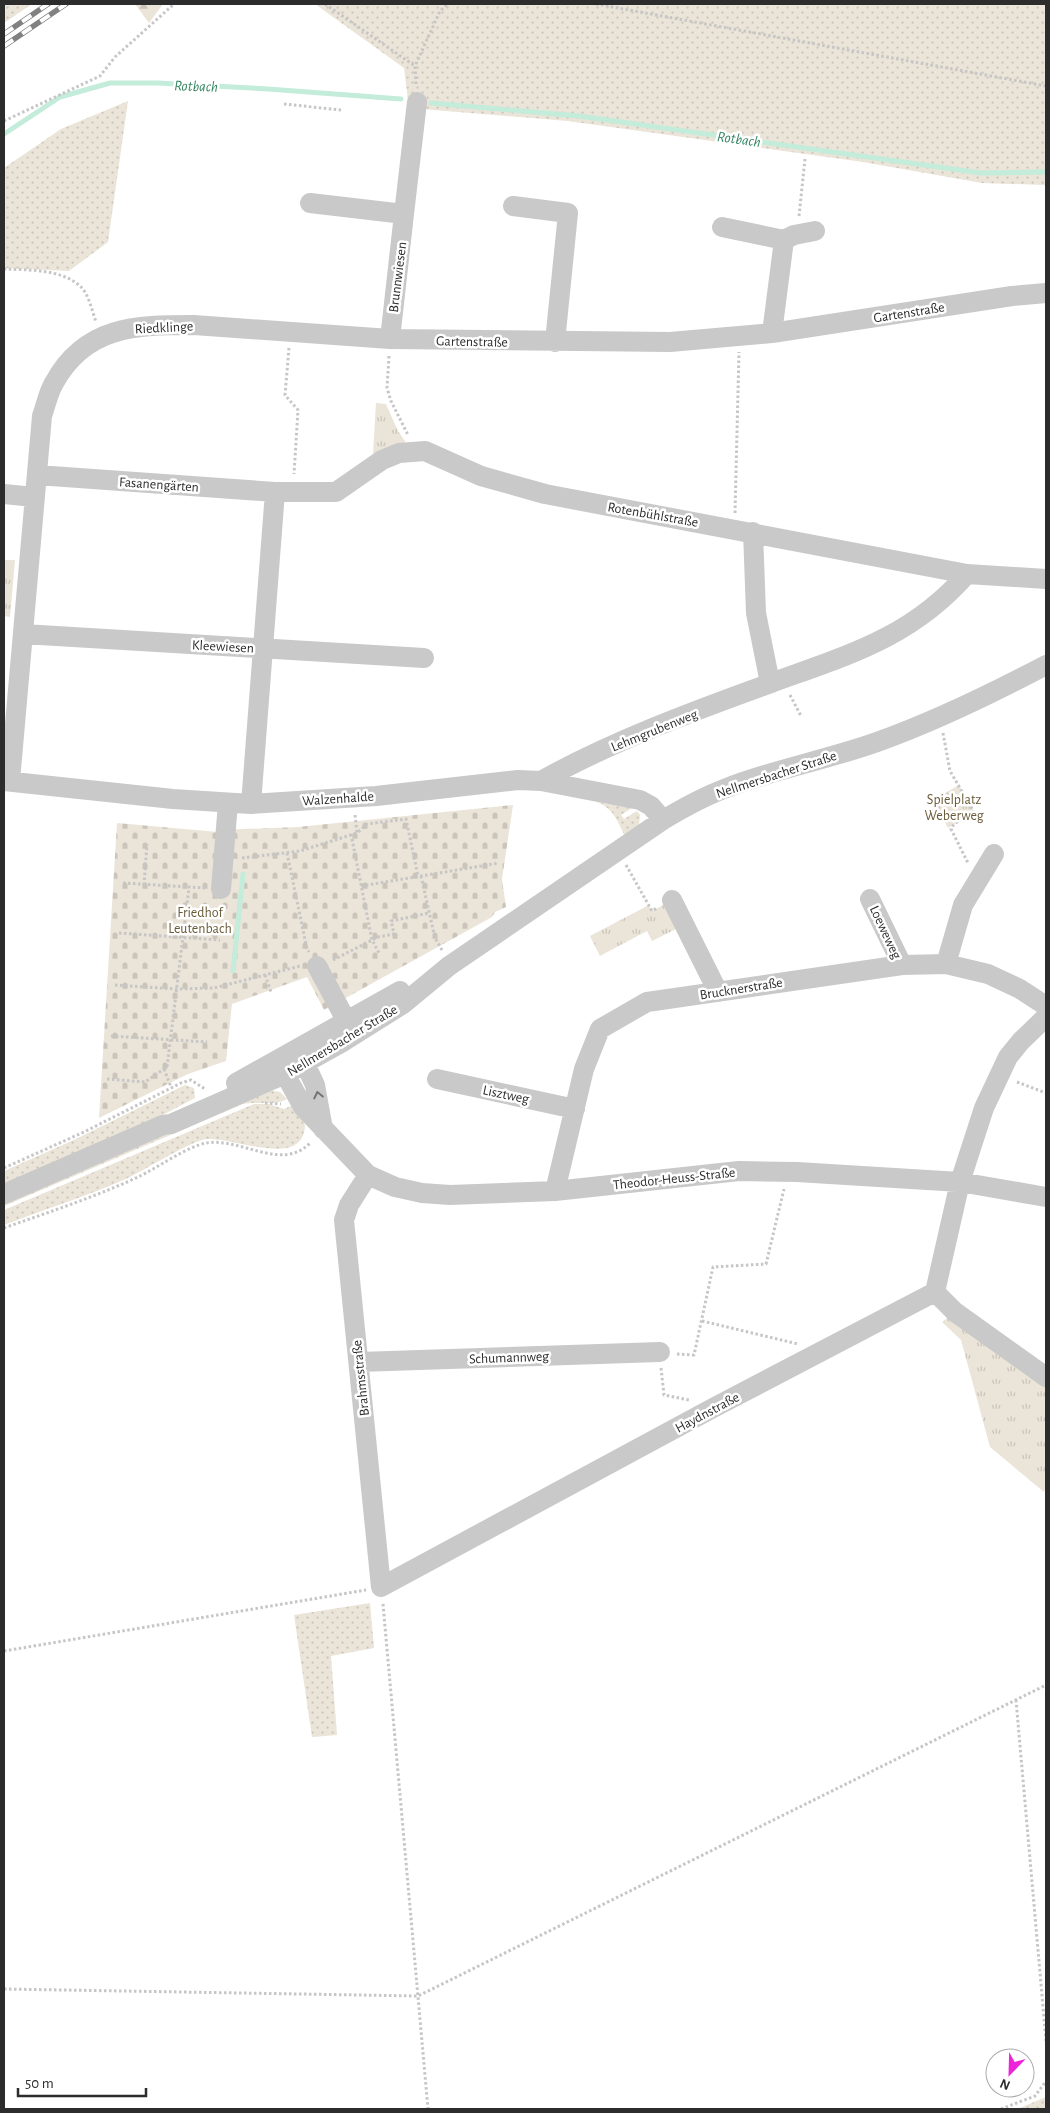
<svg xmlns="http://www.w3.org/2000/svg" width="1050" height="2113" font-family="'Alegreya Sans',sans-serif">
<defs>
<pattern id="grass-dots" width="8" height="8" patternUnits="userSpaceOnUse" patternTransform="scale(1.25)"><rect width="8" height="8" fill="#ebe4d8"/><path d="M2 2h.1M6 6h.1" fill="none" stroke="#cac4ba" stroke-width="1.8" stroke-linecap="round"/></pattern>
<pattern id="forest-firs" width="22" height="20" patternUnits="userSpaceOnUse" patternTransform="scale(1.25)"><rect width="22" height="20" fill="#ebe4d8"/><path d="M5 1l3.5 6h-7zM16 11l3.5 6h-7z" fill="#cac4ba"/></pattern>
<pattern id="cemetery-stones" width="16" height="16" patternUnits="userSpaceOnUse" patternTransform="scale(1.25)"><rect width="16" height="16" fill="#ebe4d8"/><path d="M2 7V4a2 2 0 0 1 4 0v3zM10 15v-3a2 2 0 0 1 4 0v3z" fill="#cac4ba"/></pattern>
<pattern id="park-tufts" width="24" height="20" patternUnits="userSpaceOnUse" patternTransform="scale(1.25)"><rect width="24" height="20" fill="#ebe4d8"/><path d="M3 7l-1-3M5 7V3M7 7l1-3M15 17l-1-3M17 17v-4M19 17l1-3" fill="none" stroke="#cac4ba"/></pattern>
</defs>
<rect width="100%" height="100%" fill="#fff"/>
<!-- grass -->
<path fill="url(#grass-dots)" d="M5,4H32L4,23Z
M315,4H1046V185L982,183L863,162L568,121L409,108L404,68Z
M128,101L108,242L69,271L4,268V168L61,129Z
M596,802L632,808L621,815L624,819L637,811L640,815L639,825L625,836C617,821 614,808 596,802Z
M185,1085L194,1088L195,1098L157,1118L4,1185V1171L76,1139Z
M269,1090L280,1092L287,1099C275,1106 257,1101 243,1104L4,1206V1203Z
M254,1104H269L284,1109L293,1105L305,1125C304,1170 234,1137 207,1139C192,1140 145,1170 128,1178C88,1196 45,1209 4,1225V1210Z
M370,1603L374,1648L331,1656L337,1735L312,1737L294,1615Z
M1046,2097V2109H1017Z"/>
<!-- forest -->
<path fill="url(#forest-firs)" d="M135,4H163L149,23Z"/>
<!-- cemetery -->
<path fill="url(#cemetery-stones)" d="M513,805L502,879L506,907L495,912L492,917L324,1010L307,977L232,1004L226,1061L188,1074L99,1118L117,823L218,832V830L298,827Z"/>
<!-- park -->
<path fill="url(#park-tufts)" d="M376,403L386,404L398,431L407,444L373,454Z
M4,560H15L10,617L4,616Z
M959,785L974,812L948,828L933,800Z
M665,904L678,928L652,941L647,931L600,956L590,936L649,905L652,911Z
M955,1312L1046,1376V1485L1044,1492L990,1447L961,1340L942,1322Z"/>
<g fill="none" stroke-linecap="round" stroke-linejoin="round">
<!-- stream -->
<path stroke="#c3ecda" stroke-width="5" d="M431,103L579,116L981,173L1046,172
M4,134L60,97L110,83H158L268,89L401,99
M233,971L243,874"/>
<!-- path -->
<path stroke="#c6c6c6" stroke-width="3" stroke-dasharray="2.5 2.5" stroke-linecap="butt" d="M325,4L415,66
M596,4L1046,86
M416,84L415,66L440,11L448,4
M284,104L341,110
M4,121L100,76L115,57L174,4
M799,216L805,159
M4,269C28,270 61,269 80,286C89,294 92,311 96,322
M289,348L285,395L298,410L294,474
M389,356L387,388L391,401L408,435
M735,513L739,352
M790,695L801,716
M943,733L950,771L974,812L954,824L951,829L968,863
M355,815L357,833
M351,834L372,940L379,953
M287,853L307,949L309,952
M242,858L300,851L357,833L367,824L406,819L418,876
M626,865L652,911L657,908
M421,876L435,938L442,950
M123,883L205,888
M144,885L147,844
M361,886L499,863
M119,933L220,940
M333,960L378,937L394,934L391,921L429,913
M265,975L271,992
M115,985L176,989L214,988L300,966
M111,1036L207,1042
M164,1069L171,1087
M107,1079L145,1082L167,1067L189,888
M1017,1082L1046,1093
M265,1103L281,1104
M4,1168L84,1132L181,1083L191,1080L205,1089
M4,1228C49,1212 95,1197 138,1177C157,1168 188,1146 206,1143C242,1137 282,1173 311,1142
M702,1321L798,1344
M677,1354L694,1355L713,1267L766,1264L784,1189
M661,1368L664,1395L689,1400
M383,1604L428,2109
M4,1651L366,1590
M1016,1700L1046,2041
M4,1989L418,1996L1046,1685
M1001,2109L1035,2096L1046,2081"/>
<!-- minor -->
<path stroke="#c9c9c9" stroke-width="20" d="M310,203L404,214L390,339
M513,206L568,213L555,342
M404,214L417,102
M722,227L784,240L772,333
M784,240L794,235L815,231
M37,475L275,492H336L382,460L399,453L425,451L481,476L545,494L967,574L1046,579
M4,494L34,497
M753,532L756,613L770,683
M23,634L424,658
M4,781L173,799L251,804L376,796L518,780L541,781L640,800L651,806L663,820
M10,781L42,416C46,405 48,393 54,383C85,326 135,325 194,325L390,339L670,342L772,333L1012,296L1046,293
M541,781C610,742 696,710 771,683C848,655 911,638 967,574
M251,804L275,492
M221,889L228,803
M870,899L902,965
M672,900L718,992
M946,964L963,905L994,854
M317,966L347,1022
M300,1053L315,1085L323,1129
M278,1061L303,1107L368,1175L395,1187L422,1193L450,1195L555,1191L739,1171L797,1172L960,1182L1046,1197
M437,1079L575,1109
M236,1083L400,991
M368,1175L349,1205L344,1220L381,1587L713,1408L935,1292L960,1182L984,1108L1008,1057L1021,1041L1046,1017
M555,1191L584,1069L600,1029L647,1002L902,965L946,964L988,974L1020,989L1046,1006
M4,1194L163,1125L171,1124L285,1074L341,1043L403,1004L449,966L663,820C683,808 703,797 724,789C774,769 827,760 877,742C936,721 991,694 1046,665
M935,1292L955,1312L1046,1377
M359,1362L660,1352"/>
<!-- rail casing -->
<g stroke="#818181" stroke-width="5.5">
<path id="rail" d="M4,34L48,4
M4,46L66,4"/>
</g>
<!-- rail -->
<use href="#rail" stroke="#fff" stroke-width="4" stroke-dasharray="11" stroke-linecap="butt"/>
</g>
<!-- one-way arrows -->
<defs><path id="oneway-chevron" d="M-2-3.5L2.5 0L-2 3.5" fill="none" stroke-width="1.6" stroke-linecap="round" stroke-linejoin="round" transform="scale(1.25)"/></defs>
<use stroke="#737373" href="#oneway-chevron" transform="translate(318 1095) rotate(-102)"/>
<g text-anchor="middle" stroke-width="5" stroke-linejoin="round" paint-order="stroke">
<!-- street labels -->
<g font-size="14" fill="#2c2c2c" stroke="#fff">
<text transform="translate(397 277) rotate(-83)" y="5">Brunnwiesen</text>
<text transform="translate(909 312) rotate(-9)" y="5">Gartenstraße</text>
<text transform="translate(164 327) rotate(-3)" y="5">Riedklinge</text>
<text transform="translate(472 341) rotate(1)" y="5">Gartenstraße</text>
<text transform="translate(159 484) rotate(4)" y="5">Fasanengärten</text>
<text transform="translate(653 514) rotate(10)" y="5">Rotenbühlstraße</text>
<text transform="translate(223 646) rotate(3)" y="5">Kleewiesen</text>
<text transform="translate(654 730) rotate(-22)" y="5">Lehmgrubenweg</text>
<text transform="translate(776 774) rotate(-18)" y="5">Nellmersbacher Straße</text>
<text transform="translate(338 798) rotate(-4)" y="5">Walzenhalde</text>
<text transform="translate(886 932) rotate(65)" y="5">Loeweweg</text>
<text transform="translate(741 988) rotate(-9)" y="5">Brucknerstraße</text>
<text transform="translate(342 1040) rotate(-31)" y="5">Nellmersbacher Straße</text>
<text transform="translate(506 1094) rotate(12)" y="5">Lisztweg</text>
<text transform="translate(674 1178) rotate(-6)" y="5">Theodor-Heuss-Straße</text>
<text transform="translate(509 1357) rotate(-2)" y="5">Schumannweg</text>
<text transform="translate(360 1378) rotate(-96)" y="5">Brahmsstraße</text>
<text transform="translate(707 1412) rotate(-28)" y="5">Haydnstraße</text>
</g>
<!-- park labels -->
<g font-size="14" fill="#695b38" stroke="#fff">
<text x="954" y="804">Spielplatz<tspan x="954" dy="16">Weberweg</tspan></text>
<text x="200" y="917">Friedhof<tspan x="200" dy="16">Leutenbach</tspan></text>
</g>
<!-- water labels -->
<g font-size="15" font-style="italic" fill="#338461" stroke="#fff">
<text transform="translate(196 86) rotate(2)" y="5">Rotbach</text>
<text transform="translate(739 139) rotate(8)" y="5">Rotbach</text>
</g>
</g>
<!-- border -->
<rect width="1050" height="2113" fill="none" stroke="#2c2c2c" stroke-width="10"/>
<!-- north arrow -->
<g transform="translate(1010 2073) rotate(203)"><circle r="24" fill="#ffffff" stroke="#ababab"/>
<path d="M0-4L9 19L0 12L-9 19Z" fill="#ed24d8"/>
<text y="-8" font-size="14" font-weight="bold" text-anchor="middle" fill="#2c2c2c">N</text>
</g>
<!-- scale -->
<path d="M18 2088v8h128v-8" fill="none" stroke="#2c2c2c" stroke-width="2.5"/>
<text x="25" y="2088" font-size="15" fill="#2c2c2c" stroke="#ffffff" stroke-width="4" paint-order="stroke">50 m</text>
</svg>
